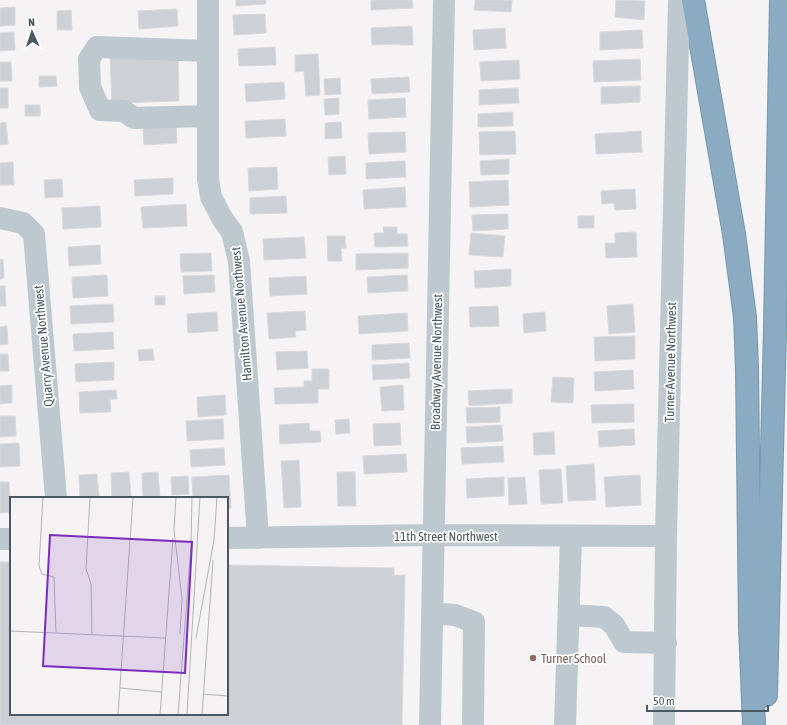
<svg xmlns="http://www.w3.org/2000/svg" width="787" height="725" font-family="'Asap Condensed',sans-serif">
<rect width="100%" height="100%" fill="#f5f3f3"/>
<!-- building -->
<path fill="#cdd0d5" stroke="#d7dade" d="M236,0H266V4L236,6Z
M371,0H412L413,8L371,10Z
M475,0H512L511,12L474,10Z
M616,0L645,1L644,20L615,17Z
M15,7V25L0,26V8Z
M177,9L178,26L139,29L138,11Z
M71,10L72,30H57V11Z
M265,14L266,33L234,35L233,15Z
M412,26L413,45H400L399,44L372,45L371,28Z
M505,28L506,48L474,50L473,30Z
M642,30L643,48L600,50V32Z
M14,32L15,50L0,51V33Z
M275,47L276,65L239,66L238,49Z
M178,54L179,101L112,103L110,57Z
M318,54L320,95L306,96L304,71L295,72V55Z
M640,59L641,80L594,82L593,61Z
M519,60L520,79L481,81L480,62Z
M0,62H11L12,81H0Z
M39,76H56L57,86L39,87Z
M409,77L410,92L372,94L371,79Z
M340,78L341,94L325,95L324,79Z
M284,82L285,99L246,102L245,84Z
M640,86V102L601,104V87Z
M0,88H8V108H0Z
M518,88L519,103L479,105V90Z
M339,98V114L325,115L324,99Z
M405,98L406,117L369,119L368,100Z
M25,105H40V116H25Z
M513,112V126L478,127V114Z
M285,119L286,136L246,138L245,121Z
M6,122L8,144L0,145V123Z
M341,122L342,138L325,139V123Z
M176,125L177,143L144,145L143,127Z
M515,131L516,154L480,155L479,132Z
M641,131L642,152L596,154L595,134Z
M405,132L406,152L369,154L368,133Z
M345,156L346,174L329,175L328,157Z
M509,159V174L481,175L480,161Z
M405,161L406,177L366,179V163Z
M13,162L14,185H0V163Z
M277,167L278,189L249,191L248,168Z
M173,178V194L135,196L134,180Z
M62,179L63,197L45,198L44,180Z
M508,180L509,205L470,207L469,182Z
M405,187L406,207L364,209L363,190Z
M635,189L636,209L615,210L614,203L602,204L601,191Z
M286,196L287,213L250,214V198Z
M186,204L187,226L143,228L141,207Z
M100,206L101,227L63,229L62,208Z
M508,214V229L473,231L472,215Z
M578,216H594V228H578Z
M383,227H397V234H407L408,246L375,247L374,233H384Z
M636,232L637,257L606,258L605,243H615V233Z
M471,233L505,236L503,257L469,255Z
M327,236H345L346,248H341L342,261H328Z
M304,237L306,258L264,260L263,239Z
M100,245L101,264L69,266L68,247Z
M211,253L212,271L181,272L180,254Z
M408,253V268L356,270V254Z
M3,259L4,278L0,279V260Z
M511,269V286L475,288L474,271Z
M107,275L108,296L73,298L72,277Z
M214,275L215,292L184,294L183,276Z
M407,275L408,291L368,293L367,277Z
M306,276L307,294L270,296L269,278Z
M0,286H5L6,306H0Z
M155,296H165V305H155Z
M113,304L114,322L71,324L70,306Z
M633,304L635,332L609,334L607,306Z
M498,306L499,326L470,327L469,307Z
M305,311L306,330L295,331L296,337L269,339L267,313Z
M217,312L218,331L188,333L187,314Z
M545,312L546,331L524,333L523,314Z
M407,313L408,331L359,334L358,316Z
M7,326L8,344L0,345V327Z
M113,332L114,349L74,351L73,334Z
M635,336V359L595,361L594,337Z
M409,343L410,358L372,360V345Z
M153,349L154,360L139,361L138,350Z
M307,351L308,368L277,370L276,352Z
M0,354H8L9,371H0Z
M114,362V380L76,382L75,364Z
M409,363L410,378L373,380L372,365Z
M312,369H329V389H318V403L275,404L274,388L304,387V381H312Z
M633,370L634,389L595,391L594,372Z
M553,377L574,378L573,403L551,402Z
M12,385V403L0,404V386Z
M403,385L404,410L382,411L380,387Z
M512,389V403L469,406L468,391Z
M116,390L117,399L110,400L111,412L80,413L79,392Z
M225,395L226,415L198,417L197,397Z
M634,404V422L592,423L591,405Z
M500,407V422L467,423L466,408Z
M0,416H15L16,436L0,437Z
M223,419L224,439L187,441L186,421Z
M349,419L350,433L336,434L335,420Z
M309,423L310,431H320L321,442L280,444L279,425Z
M400,423L401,445L374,446L373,424Z
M502,425L503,441L467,443L466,427Z
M634,429L635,445L599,447L598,431Z
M554,432L555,454L534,455L533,433Z
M19,443L20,466L0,467V444Z
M503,446L504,462L462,464L461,448Z
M224,448L225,465L191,467L190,450Z
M406,454L407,472L364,474L363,456Z
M299,460L301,507L284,508L281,461Z
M594,464L596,500L568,501L566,466Z
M561,469L563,503L541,504L539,470Z
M129,472L131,498H112L111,473Z
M158,472L160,498H143L142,473Z
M337,472H355L356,506H338Z
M97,474L99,498H80L79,475Z
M229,475L231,508H227V498H193L192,477Z
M640,475L641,505L606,507L604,477Z
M188,476L189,494L172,495L171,477Z
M504,477V496L467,498L466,479Z
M525,477L527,504L509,505L508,478Z
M0,482H9L11,512L0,513Z
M0,562H11V714H227V565L394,568V575H405L402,725H0Z"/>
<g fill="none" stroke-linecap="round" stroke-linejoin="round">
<!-- highway casing -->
<g stroke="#7596ae" stroke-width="24">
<path id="highway" d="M693,0L734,234L745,317L747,368L750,627L754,725
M766,695L775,329L781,0"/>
</g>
<!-- minor -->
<path stroke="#bec9cf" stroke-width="22" d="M208,0V179L211,197L222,218L232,232L239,261L258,538
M208,51L97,47L89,59L90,87L100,110L124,111L134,118L208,116
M0,218L23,223L34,234L56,498
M227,538L433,535L666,536
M0,539H11
M432,613L455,615L474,622L473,725
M569,615L604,617L614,625L624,642L666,643
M430,725L444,0
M565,725L571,536
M664,725L666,536L679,0"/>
<!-- highway -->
<use href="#highway" stroke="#8aabc2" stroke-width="22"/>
</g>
<!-- markers -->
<circle fill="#8d6e63" stroke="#fff" stroke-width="1.5" cx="533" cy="658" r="4"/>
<g text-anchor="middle" stroke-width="3.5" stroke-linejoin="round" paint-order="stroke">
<!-- street labels -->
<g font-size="13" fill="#495861" stroke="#fff">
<text transform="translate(241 314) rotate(-95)" y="5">Hamilton Avenue Northwest</text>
<text transform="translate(43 346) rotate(-95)" y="5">Quarry Avenue Northwest</text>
<text transform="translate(436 362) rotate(-89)" y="5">Broadway Avenue Northwest</text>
<text transform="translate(670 362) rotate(-89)" y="5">Turner Avenue Northwest</text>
<text x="446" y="541">11th Street Northwest</text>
</g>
<!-- education labels -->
<g font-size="13" fill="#785e54" stroke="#fff" text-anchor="start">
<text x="541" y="663">Turner School</text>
</g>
</g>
<!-- overview -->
<g transform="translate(10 497)">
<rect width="218" height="218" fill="#f5f3f3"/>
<path fill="none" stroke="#b0b5b9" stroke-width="1" d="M33,0L29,69L32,77L44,80L46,135M80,0L76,72L81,87L82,137M164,33L166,0M164,33L172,102L170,137M204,43L207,0M0,134L155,141M186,141L204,43M110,191L152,195M193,197L218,199M108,218L123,0M150,218L163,41M168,218L181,49L182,0M177,218L190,0M192,218L203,63"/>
<path fill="#7b2cbf" fill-opacity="0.15" stroke="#7b2cbf" stroke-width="2" d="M40,38L182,45L175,176L33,169Z"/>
<rect width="218" height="218" fill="none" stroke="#495861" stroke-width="2"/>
</g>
<!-- north arrow -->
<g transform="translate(32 32) rotate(357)" stroke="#ffffff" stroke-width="3" paint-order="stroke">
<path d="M0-3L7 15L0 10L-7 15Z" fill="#495861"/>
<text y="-6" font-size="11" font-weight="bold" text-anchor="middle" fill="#495861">N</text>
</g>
<!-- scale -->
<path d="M647 705v6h121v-6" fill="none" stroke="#495861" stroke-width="2"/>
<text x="653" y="705" font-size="12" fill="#495861" stroke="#ffffff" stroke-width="3" paint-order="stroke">50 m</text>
</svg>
